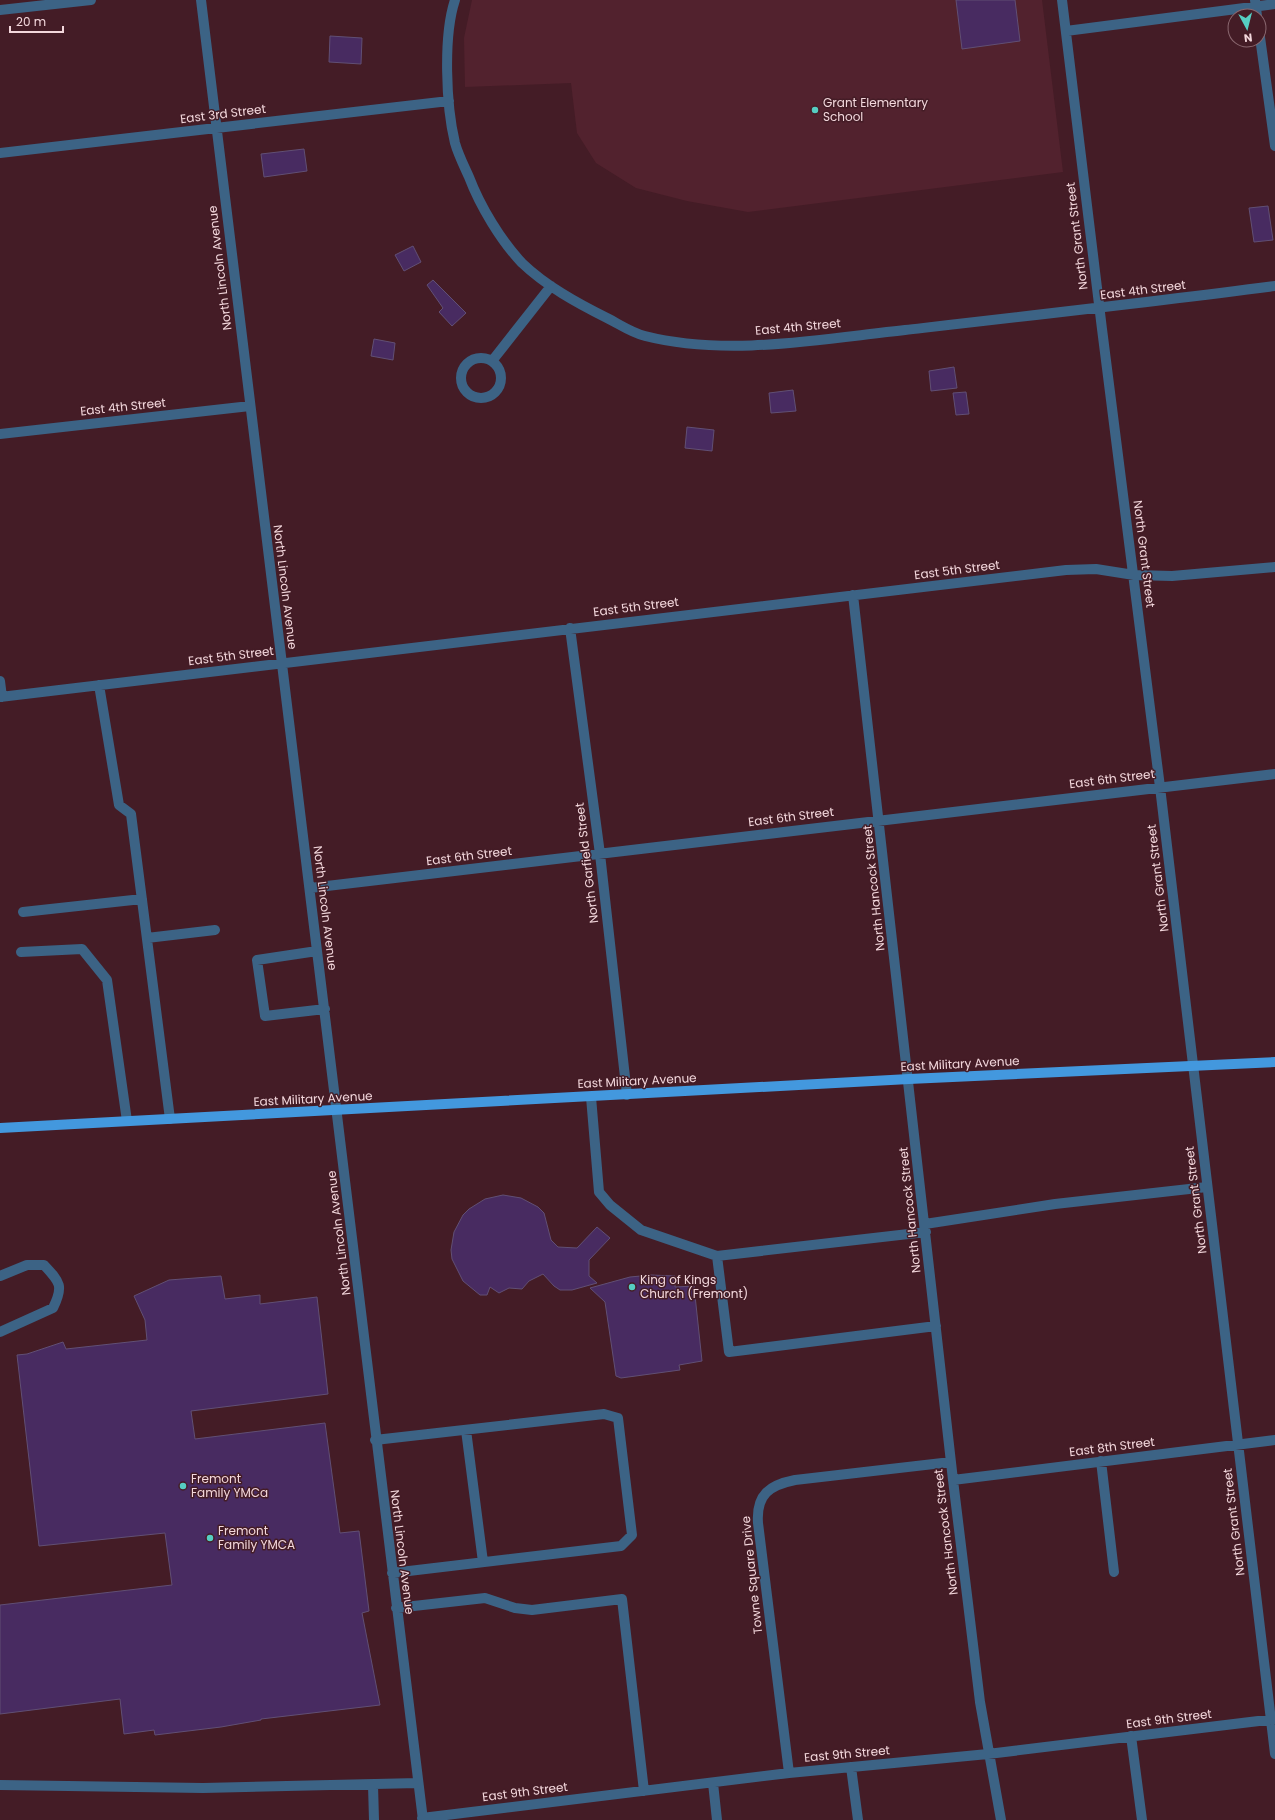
<svg xmlns="http://www.w3.org/2000/svg" width="1275" height="1820" font-family="Poppins,sans-serif">
<rect width="100%" height="100%" fill="#441c26"/>
<!-- built -->
<path fill="#52222e" d="M472,0H1042L1063,172L748,212L687,201L636,188L596,163L577,133L571,83L465,87L464,38Z"/>
<!-- building -->
<path fill="#482b61" stroke="#614f74" d="M956,0H1015L1020,41L962,49Z
M330,36L362,38L361,64L329,62Z
M304,149L307,171L264,177L261,154Z
M1268,206L1273,240L1254,242L1249,208Z
M413,246L421,262L404,271L395,255Z
M433,280L466,313L452,326L439,312L443,308L427,285Z
M374,339L395,343L393,360L371,356Z
M954,367L957,388L931,391L929,371Z
M793,390L796,411L771,413L769,393Z
M966,392L969,414L956,415L953,393Z
M687,427L714,430L712,451L685,448Z
M503,1195L521,1198L538,1207L544,1213L551,1240L558,1247L577,1248L597,1227L610,1238L589,1260V1276L597,1283L572,1290H560L554,1286L543,1274L529,1281L522,1289L509,1288L499,1293L490,1287L487,1295H480L463,1281L452,1259L451,1250L454,1232L463,1215L469,1209L485,1199Z
M651,1275L675,1276V1287L694,1286L702,1361L679,1365L680,1370L621,1378L616,1376L605,1302L590,1288L630,1277Z
M221,1276L225,1299L260,1295V1304L317,1297L328,1394L191,1411L195,1439L325,1423L340,1533L359,1531L369,1611L362,1613L380,1705L261,1719V1720L221,1727L155,1735L154,1730L124,1734L120,1699L0,1714V1605L172,1585L165,1533L39,1546L17,1355L27,1354L63,1342L66,1349L147,1340L145,1320L134,1296L169,1280Z"/>
<g fill="none" stroke-linecap="round" stroke-linejoin="round">
<!-- minor -->
<path stroke="#3c6385" stroke-width="10" d="M201,0L423,1820
M455,0C443,36 446,106 455,143C458,154 464,166 469,177C480,206 501,241 522,263C546,286 577,303 607,318C619,324 632,333 645,336C728,357 821,339 905,330C1028,316 1152,302 1275,286
M1062,0L1102,329L1160,787L1275,1754
M1255,0L1257,16
M0,10L91,0
M1259,30L1275,146
M1066,31L1275,4
M0,153L449,101
M461 378a20 20 0 1 1 40 0a20 20 0 1 1-40 0Z
M492,361L551,286
M0,434L250,406
M853,595L953,1480L980,1702L1001,1820
M570,628L600,854L627,1095
M0,681L2,697
M99,685L119,805L131,814L170,1119
M0,697L1066,570L1096,569L1134,575L1172,576L1275,567
M310,888L1275,774
M23,912L142,899
M147,938L215,930
M317,951L257,960L265,1016L325,1009
M21,952L82,949L107,980L127,1121
M591,1097L599,1192L610,1205L641,1230L717,1256L926,1232
M925,1224L1055,1204L1207,1187
M717,1256L729,1352L936,1326
M0,1276L27,1265H44C60,1282 64,1286 53,1308L0,1332
M466,1430L483,1562
M375,1440L604,1414L618,1418L632,1535L621,1546L392,1573
M1101,1461L1114,1572
M953,1480L1275,1440
M396,1608L485,1598L515,1608L532,1610L622,1599L644,1791
M1131,1736L1142,1820
M851,1767L858,1820
M789,1773L758,1523C756,1494 770,1485 795,1480L951,1462
M713,1783L717,1820
M0,1785L203,1788L418,1783
M373,1785L374,1820
M422,1818L789,1773L988,1754L1275,1719"/>
<!-- major -->
<path stroke="#4398de" stroke-width="10" d="M0,1128L909,1079L1275,1062"/>
</g>
<!-- markers -->
<g fill="#56cec2" stroke="#441c26" stroke-width="1.5">
<circle cx="815" cy="110" r="4"/>
<circle cx="632" cy="1287" r="4"/>
<circle cx="183" cy="1486" r="4"/>
<circle cx="210" cy="1538" r="4"/>
</g>
<g text-anchor="middle" stroke-width="3" stroke-linejoin="round" paint-order="stroke">
<!-- poi labels -->
<g font-size="12" fill="#f3d7dc" stroke="#441c26" text-anchor="start">
<text x="823" y="107">Grant Elementary<tspan x="823" dy="14">School</tspan></text>
<text x="640" y="1284">King of Kings<tspan x="640" dy="14">Church (Fremont)</tspan></text>
<text x="191" y="1483">Fremont<tspan x="191" dy="14">Family YMCa</tspan></text>
<text x="218" y="1535">Fremont<tspan x="218" dy="14">Family YMCA</tspan></text>
</g>
<!-- street labels -->
<g font-size="12" fill="#f3d7dc" stroke="#441c26">
<text transform="translate(223 114) rotate(-7)" y="4">East 3rd Street</text>
<text transform="translate(1077 236) rotate(-97)" y="4">North Grant Street</text>
<text transform="translate(220 268) rotate(-97)" y="4">North Lincoln Avenue</text>
<text transform="translate(1143 290) rotate(-7)" y="4">East 4th Street</text>
<text transform="translate(798 327) rotate(-5)" y="4">East 4th Street</text>
<text transform="translate(123 407) rotate(-6)" y="4">East 4th Street</text>
<text transform="translate(1144 554) rotate(83)" y="4">North Grant Street</text>
<text transform="translate(957 570) rotate(-7)" y="4">East 5th Street</text>
<text transform="translate(285 587) rotate(83)" y="4">North Lincoln Avenue</text>
<text transform="translate(636 607) rotate(-7)" y="4">East 5th Street</text>
<text transform="translate(231 656) rotate(-7)" y="4">East 5th Street</text>
<text transform="translate(1112 779) rotate(-7)" y="4">East 6th Street</text>
<text transform="translate(791 817) rotate(-7)" y="4">East 6th Street</text>
<text transform="translate(469 856) rotate(-7)" y="4">East 6th Street</text>
<text transform="translate(587 863) rotate(-97)" y="4">North Garfield Street</text>
<text transform="translate(1158 878) rotate(-97)" y="4">North Grant Street</text>
<text transform="translate(874 888) rotate(-96)" y="4">North Hancock Street</text>
<text transform="translate(325 908) rotate(83)" y="4">North Lincoln Avenue</text>
<text transform="translate(960 1064) rotate(-3)" y="4">East Military Avenue</text>
<text transform="translate(637 1081) rotate(-3)" y="4">East Military Avenue</text>
<text transform="translate(313 1099) rotate(-3)" y="4">East Military Avenue</text>
<text transform="translate(1196 1200) rotate(-97)" y="4">North Grant Street</text>
<text transform="translate(910 1210) rotate(-96)" y="4">North Hancock Street</text>
<text transform="translate(339 1233) rotate(-97)" y="4">North Lincoln Avenue</text>
<text transform="translate(1112 1447) rotate(-7)" y="4">East 8th Street</text>
<text transform="translate(1234 1522) rotate(-97)" y="4">North Grant Street</text>
<text transform="translate(946 1532) rotate(-97)" y="4">North Hancock Street</text>
<text transform="translate(402 1552) rotate(83)" y="4">North Lincoln Avenue</text>
<text transform="translate(752 1575) rotate(-96)" y="4">Towne Square Drive</text>
<text transform="translate(1169 1719) rotate(-7)" y="4">East 9th Street</text>
<text transform="translate(847 1754) rotate(-5)" y="4">East 9th Street</text>
<text transform="translate(525 1792) rotate(-7)" y="4">East 9th Street</text>
</g>
</g>
<!-- north arrow -->
<g transform="translate(1247 28) rotate(173)"><circle r="19" fill="#441c26" stroke="#8a676f"/>
<path d="M0-3L7 15L0 10L-7 15Z" fill="#56cec2"/>
<text y="-6" font-size="11" font-weight="bold" text-anchor="middle" fill="#f3d7dc">N</text>
</g>
<!-- scale -->
<path d="M10 26v6h53v-6" fill="none" stroke="#f3d7dc" stroke-width="2"/>
<text x="16" y="26" font-size="12" fill="#f3d7dc" stroke="#441c26" stroke-width="3" paint-order="stroke">20 m</text>
</svg>
